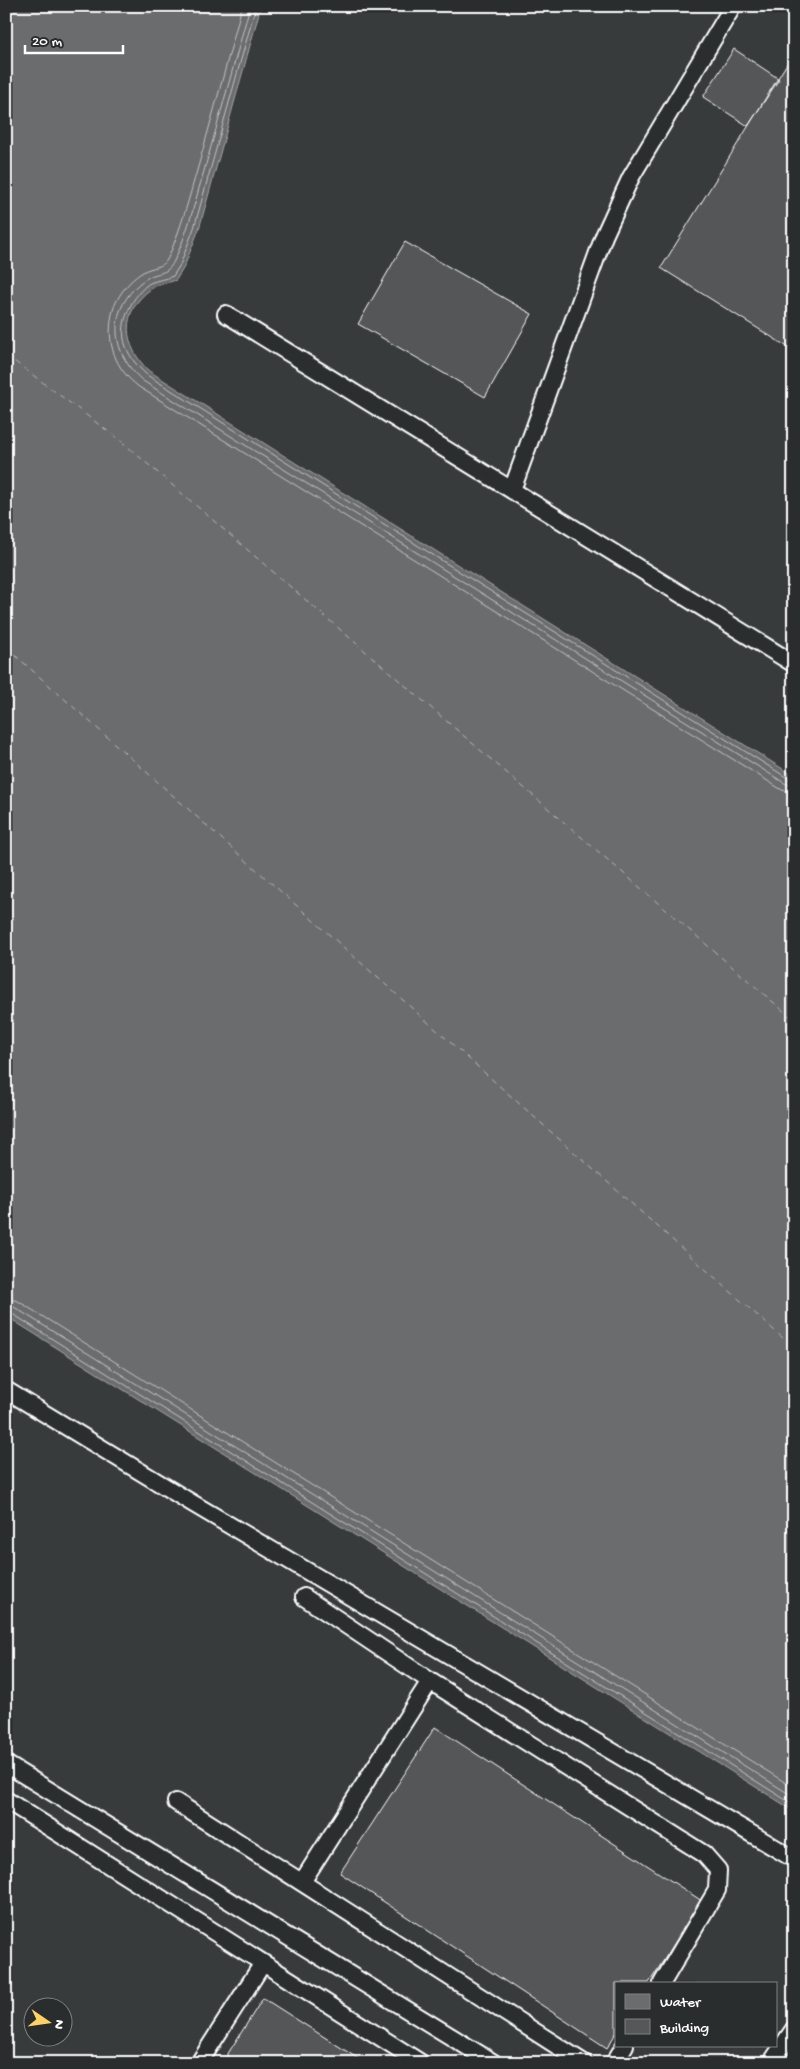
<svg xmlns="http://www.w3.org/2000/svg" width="800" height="2069" font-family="'Gochi Hand',sans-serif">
<rect width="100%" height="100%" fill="#2a2d2e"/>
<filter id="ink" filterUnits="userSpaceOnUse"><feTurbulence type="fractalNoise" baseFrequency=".02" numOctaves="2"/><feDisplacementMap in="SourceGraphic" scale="10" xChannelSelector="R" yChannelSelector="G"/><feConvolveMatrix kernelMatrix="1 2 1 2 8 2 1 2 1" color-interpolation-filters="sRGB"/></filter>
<g filter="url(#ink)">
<!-- built -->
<path fill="#373a3b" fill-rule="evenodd" d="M6,6H794V2063H6ZM616,1983H776V2045H616ZM32,2006H62V2036H32Z"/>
<!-- water -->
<path fill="#6a6c6d" stroke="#a6a7a7" d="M6,6H261L199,229L184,267L176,280C168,283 157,284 151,289C119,312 123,346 149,371L794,776V1811L6,1316Z"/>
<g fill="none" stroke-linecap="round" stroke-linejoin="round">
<!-- shore -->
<path stroke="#c3c4c5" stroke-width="1" d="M242,6C228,60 213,114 198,167C189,198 181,229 168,258C163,269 152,266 143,272C129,280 115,298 112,314C106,343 115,369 139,387L782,790L794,793
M250,6C235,61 220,116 204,171C195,201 188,233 174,261C167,276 158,271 147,278C135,285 123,300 119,314C112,340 123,364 143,381L786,784L794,786
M256,6L194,228L180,265L173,276C166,279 157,280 150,283C143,287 136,296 132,303C116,331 123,354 147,375L789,779L794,780
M6,1298L18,1301L794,1788
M6,1306L14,1307L794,1797
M6,1312L11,1313L794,1805"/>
<!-- ferry -->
<path stroke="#b4b6b6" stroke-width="1" stroke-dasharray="6 5" stroke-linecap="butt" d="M6,355L121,441L794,1020
M6,647L794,1348"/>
</g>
<!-- building -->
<path fill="#555758" stroke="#fff" d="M734,49L779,79L748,126L703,97Z
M791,57L794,58V351L661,268Z
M405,242L532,314L485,397L358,324Z
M435,1727L702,1901L649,1983H616V2033L607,2048L340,1873Z
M263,1998L365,2063H222Z"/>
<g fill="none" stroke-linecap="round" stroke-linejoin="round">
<!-- lane casing -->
<g stroke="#fff" stroke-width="20">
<path id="lane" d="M226,314L794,664
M512,490L604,236L631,177L733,6
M6,1390L192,1503L794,1859
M304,1597L430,1681L704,1854L718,1870L717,1890L662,1983
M6,1764L494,2063
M6,1800L421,2063
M176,1802L584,2063
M302,1882L430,1681
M199,2063L263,1963
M614,2063L625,2045
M771,2063L794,2029"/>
</g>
<!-- lane -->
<use href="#lane" stroke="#2a2d2e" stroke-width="16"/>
</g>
</g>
<!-- margin -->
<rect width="800" height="2069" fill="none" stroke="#2a2d2e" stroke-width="25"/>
<rect x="12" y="12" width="775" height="2044" fill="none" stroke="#fff" stroke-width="2" filter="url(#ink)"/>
<!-- legend -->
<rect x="615" y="1982" width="162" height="65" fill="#2a2d2e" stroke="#7f8182"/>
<rect x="625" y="1994" width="25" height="15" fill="#6a6c6d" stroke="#7f8182"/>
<text x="660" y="2006" font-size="15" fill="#ffffff">Water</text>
<rect x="625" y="2019" width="25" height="15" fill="#555758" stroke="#7f8182"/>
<text x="660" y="2032" font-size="15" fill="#ffffff">Building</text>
<!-- north arrow -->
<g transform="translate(48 2022) rotate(103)"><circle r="24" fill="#2a2d2e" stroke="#7f8182"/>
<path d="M0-4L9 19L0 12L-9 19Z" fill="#ffd166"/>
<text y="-8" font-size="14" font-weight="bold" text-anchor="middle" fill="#ffffff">N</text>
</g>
<!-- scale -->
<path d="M25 45v8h98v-8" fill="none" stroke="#ffffff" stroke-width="2.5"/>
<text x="32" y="45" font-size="15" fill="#ffffff" stroke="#2a2d2e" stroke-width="4" paint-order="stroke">20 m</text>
</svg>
